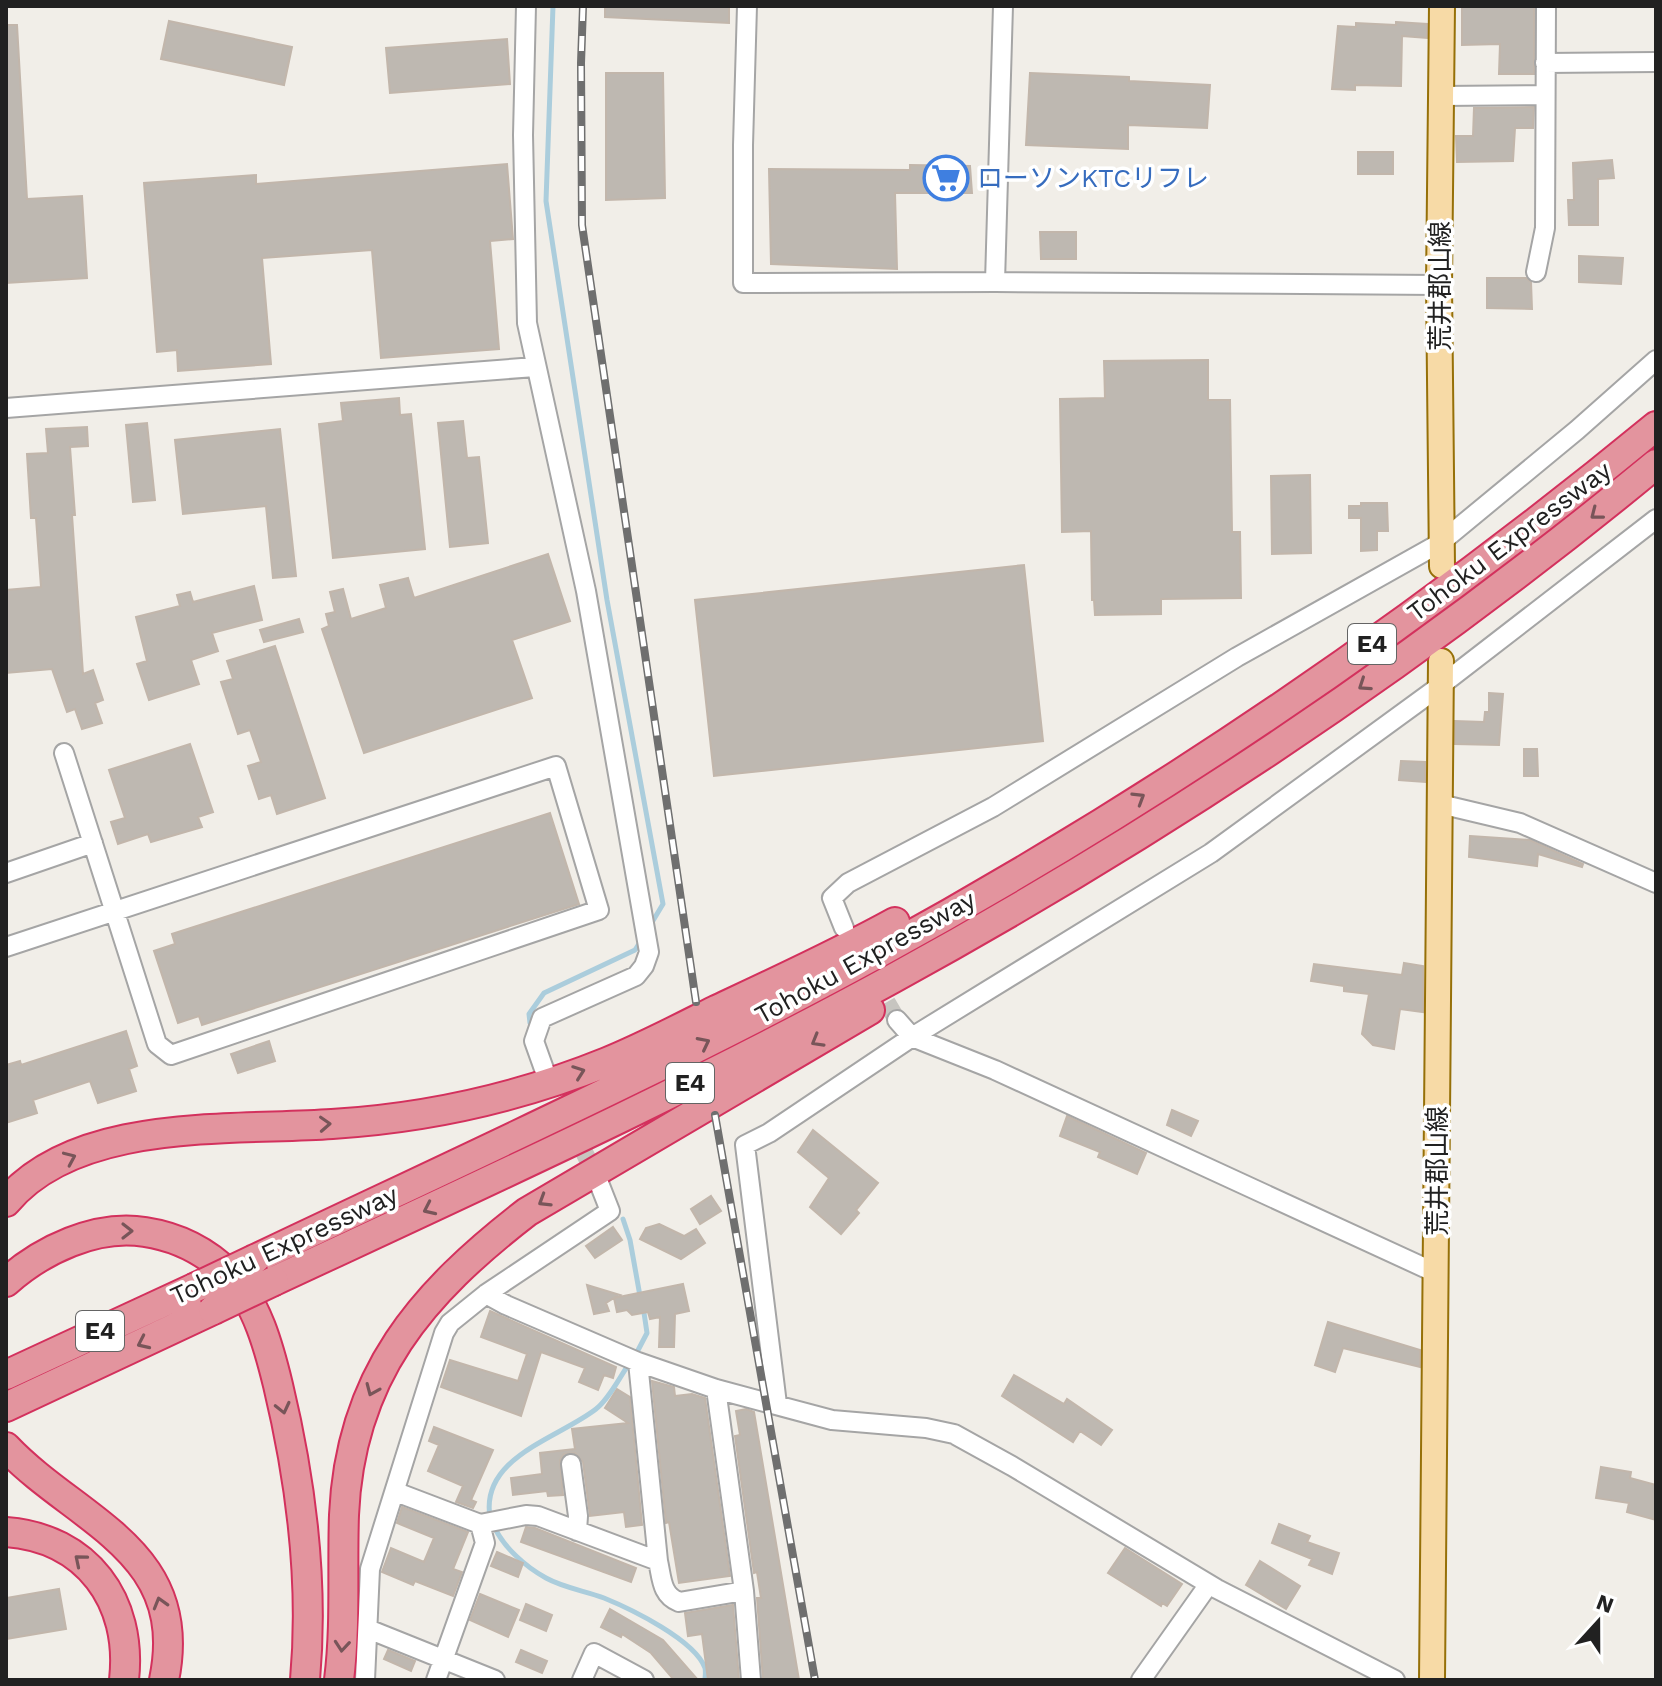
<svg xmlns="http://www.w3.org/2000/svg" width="1662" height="1686" font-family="'Work Sans','Noto Sans JP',sans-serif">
<rect width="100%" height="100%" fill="#f1eee8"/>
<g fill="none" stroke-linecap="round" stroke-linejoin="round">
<!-- stream -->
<path stroke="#abcddc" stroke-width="5" d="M553,6L546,201L607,600L663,904L651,924
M530,1023L529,1014L544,993L635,950L642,939
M623,1219L630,1240L640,1296
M635,1356L647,1333L643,1306
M490,1517C480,1457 559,1438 596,1409C609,1399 619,1378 629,1364
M494,1526C503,1547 526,1567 546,1578C564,1588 586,1591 604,1598C631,1609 695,1640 705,1668C706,1672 705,1676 705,1680"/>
</g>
<!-- building -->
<path fill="#beb8b1" stroke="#c2b6ab" stroke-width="2" d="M605,6H729V23L605,17Z
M1462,6H1534V74H1499L1500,44L1462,45Z
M169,21L292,47L284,85L161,59Z
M1396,22L1427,24V38L1402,36L1401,86L1355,85V90L1332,89L1338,26L1356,27V23L1396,25Z
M6,25H17L27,199L82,196L87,278L6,283Z
M507,39L510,84L390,93L386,48Z
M606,73H663L665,198L606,200Z
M1030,73L1129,77V81L1210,85L1207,128L1128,125V149L1026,145Z
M1534,107L1533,128H1515L1513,161L1457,162L1456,136H1473L1474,108Z
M1358,152H1393V174H1358Z
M1612,160L1614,178L1598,179V225H1569L1568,200H1574L1573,163Z
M507,164L513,239L490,241L499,349L381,358L372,250L262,258L271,364L178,371L177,350L157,352L144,183L256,175V184Z
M910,165L970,166L972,193H895L897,269L771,264L769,169L910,170Z
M1040,232H1076V259H1041Z
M1579,256L1623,258L1621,284L1579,282Z
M1487,278H1526L1531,282L1532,309L1487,308Z
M1208,360V400H1230L1232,532H1240L1241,598L1161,599V614L1095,615L1094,600H1092L1091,531L1062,532L1060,399L1105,398L1104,361Z
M399,398L400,415L411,414L425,549L333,558L319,424L343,421L341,403Z
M463,421L467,458L479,457L488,543L450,547L438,423Z
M147,423L155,500L133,502L126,425Z
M87,427L88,446L70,447L75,515H72L83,674L93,670L103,700L95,703L102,723L82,729L75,709L67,712L52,669L6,673V590L41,587L36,518H31L27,454L48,453L46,429Z
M280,429L296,576L273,578L266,506L183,514L175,440Z
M1310,475L1311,553L1272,554L1271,476Z
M1361,503H1387L1388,531H1377V550L1361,551V518H1349V506H1361Z
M548,554L570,621L512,640L532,698L364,753L322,629L329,626L326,614L335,612L330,592L343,589L351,619L386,608L380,585L408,578L414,598Z
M1024,565L1043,741L714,776L695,600Z
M254,586L262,620L212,633L218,651L191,660L199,684L149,700L137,664L147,661L136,617L180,606L177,595L190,592L193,602Z
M299,619L303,632L264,642L260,630Z
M275,646L325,798L277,814L271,795L259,799L248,766L261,762L250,730L238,734L221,682L233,679L227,661Z
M1489,693L1503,694L1499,745L1455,744V721L1484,722L1485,712H1489Z
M190,744L213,812L198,817L202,827L151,842L148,834L118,844L111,822L125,818L109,770Z
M1524,749H1537L1538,776H1524Z
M1401,761L1425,762V782L1399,780Z
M550,813L579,904L202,1025L199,1016L178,1023L154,951L175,944L172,934Z
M1470,836L1530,840L1583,864L1582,867L1538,854L1537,866L1469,857Z
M1404,963L1423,966V1012L1400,1009L1394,1049L1373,1045L1362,1034L1369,994L1344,991V986L1311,981L1314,964L1402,975Z
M126,1031L137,1066L129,1069L136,1091L98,1103L90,1081L33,1100L37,1113L6,1123V1065L20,1061L21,1065Z
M269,1041L275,1061L238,1073L231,1054Z
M1172,1110L1198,1121L1191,1136L1167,1125Z
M1067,1116L1146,1153L1137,1174L1098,1157L1100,1152L1060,1136Z
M813,1130L878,1183L856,1210L859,1213L841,1234L810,1207L829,1178L798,1152Z
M711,1196L721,1211L700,1224L691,1209Z
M659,1224L684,1236L696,1229L705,1243L681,1259L640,1239L646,1228Z
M613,1227L622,1240L595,1258L586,1246Z
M683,1284L689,1311L675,1314L674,1347H659L660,1317L650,1319L648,1312L632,1315L627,1310L617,1312L614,1298L606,1303L609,1311L594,1314L587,1285L620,1295L614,1298Z
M490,1311L616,1367L613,1378L604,1375L598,1390L579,1382L585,1368L541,1352L521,1416L441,1387L450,1360L518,1381L527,1354L481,1337Z
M1328,1322L1420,1350V1367L1343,1348L1335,1372L1315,1365Z
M1014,1375L1064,1404L1067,1399L1112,1430L1101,1445L1080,1431L1073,1442L1002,1396Z
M652,1381L674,1387L675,1396L692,1394L705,1398L730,1576L679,1583L669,1522L666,1523Z
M617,1389L630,1397L642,1525L626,1527L624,1512L590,1516L583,1462L575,1453L564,1454L560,1460L563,1495L548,1496L547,1491L513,1495L511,1478L542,1474L540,1453L575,1449L572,1429L628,1423L605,1408Z
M746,1409L754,1412L799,1680H763L757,1598H761L757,1572L754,1573L735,1436L740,1435L736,1411Z
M434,1427L493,1450L471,1500L476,1502L473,1508L456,1502L463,1486L428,1471L439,1445L429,1441Z
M1601,1467L1631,1472L1630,1478L1656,1485V1520L1627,1512L1629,1503L1596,1498Z
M402,1507L468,1532L453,1569L462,1572L453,1596L415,1581L413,1585L382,1572L391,1548L424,1562L434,1538L397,1523Z
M1279,1524L1310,1536L1307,1542L1339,1553L1332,1574L1309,1565L1312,1559L1272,1543Z
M526,1527L535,1528L636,1568L631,1582L521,1542Z
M1125,1548L1182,1584L1167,1606L1162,1603L1161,1606L1108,1573Z
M497,1552L523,1563L518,1577L491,1566Z
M1260,1561L1300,1586L1286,1609L1246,1585Z
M59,1589L66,1629L6,1639V1598Z
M480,1594L519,1610L508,1637L470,1620Z
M526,1604L552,1615L546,1631L520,1620Z
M733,1605L739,1680H708L702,1634L688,1636L685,1613Z
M610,1609L663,1640L698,1680H674L651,1653L622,1634L621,1637L601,1627Z
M388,1650L415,1661L411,1671L384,1659Z
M521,1650L547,1661L542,1673L516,1662Z"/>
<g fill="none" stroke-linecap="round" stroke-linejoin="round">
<!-- minor-tunnel -->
<path stroke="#c7c5c0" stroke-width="18" stroke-dasharray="18 9" stroke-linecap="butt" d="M873,979L897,1020
M547,1075L598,1181"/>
<!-- minor casing -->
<g stroke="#a5a5a5" stroke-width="22">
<path id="minor" d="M526,6L523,135L527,323L586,591L649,952L644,966L636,976L542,1018L534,1041L544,1069
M747,6L743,145V283L995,282L1439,285
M1545,63L1656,62
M1441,96L1545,95
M1536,272L1545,228L1546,6
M995,282L1003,6
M6,408L535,367
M1440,804L1520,823L1656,883
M6,873L93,843
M844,928L832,898L848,883L993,807L1237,657L1440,543L1577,430L1656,360
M6,947L556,766L599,910L171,1055L157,1044L64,753
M897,1020L912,1037L995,1070L1436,1273
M486,1294L506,1305L638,1362L716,1389L832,1420L926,1428L954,1434L1012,1466L1217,1589L1395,1680
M638,1362L658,1561C662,1578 661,1595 679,1602L744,1591
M716,1389L744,1591L751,1680
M777,1404L745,1145L769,1133L912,1037L1211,853L1440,686L1656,519
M571,1464L578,1516L577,1531
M396,1492L480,1524L526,1515L538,1516L658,1561
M368,1629L495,1680
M365,1680L370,1569L444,1333L450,1323L486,1294L610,1211L599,1183
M436,1680L485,1543L480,1524
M582,1680L594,1653L644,1680
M1141,1680L1209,1584"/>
</g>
<!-- major casing -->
<g stroke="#967008" stroke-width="28">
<path id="major" d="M1442,6L1439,285L1442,566
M1432,1680L1441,661"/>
</g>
<!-- highway casing -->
<g stroke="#d3315d" stroke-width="32">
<path id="highway" d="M6,1202C77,1117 232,1131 332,1124C428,1118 518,1098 607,1062C644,1047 680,1028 716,1010C776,982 837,954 895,922
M255,1259C463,1160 673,1065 875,955C1151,804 1413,626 1656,426
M274,1281C482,1184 691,1089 892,979C1160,832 1420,659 1656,464
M6,1282C42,1250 96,1224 145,1232C178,1237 206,1251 230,1275C257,1303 269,1348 278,1385C301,1481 314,1581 305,1680
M6,1375L194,1288
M6,1407L213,1310
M6,1447C77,1522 191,1550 164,1680
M6,1532C87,1538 133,1601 124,1680
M339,1680C346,1625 342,1570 344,1515C350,1375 422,1293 527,1212L870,1010"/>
</g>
<!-- minor -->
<use href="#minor" stroke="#fff" stroke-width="18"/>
<!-- major -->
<use href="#major" stroke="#f7daa6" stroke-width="24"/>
<!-- highway -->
<use href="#highway" stroke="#e3949e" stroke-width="28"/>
<!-- rail casing -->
<g stroke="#6f6f6f" stroke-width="8">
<path id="rail" d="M583,6L581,63L582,225L696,1002
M715,1115L815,1680"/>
</g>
<!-- rail -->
<use href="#rail" stroke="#fff" stroke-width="5" stroke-dasharray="15" stroke-linecap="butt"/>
<!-- highway-bridge casing -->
<g stroke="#d3315d" stroke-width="32" stroke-linecap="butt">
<path id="highway-bridge" d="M194,1288L255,1259
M213,1310L274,1281"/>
</g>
<!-- highway-bridge -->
<use href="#highway-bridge" stroke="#e3949e" stroke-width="28"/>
</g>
<!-- one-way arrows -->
<defs><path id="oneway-chevron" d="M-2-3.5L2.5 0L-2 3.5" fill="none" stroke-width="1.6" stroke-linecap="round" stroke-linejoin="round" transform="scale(2)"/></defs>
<g stroke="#785559">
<use href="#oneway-chevron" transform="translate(1596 514) rotate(142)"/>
<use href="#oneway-chevron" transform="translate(1364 685) rotate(146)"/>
<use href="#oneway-chevron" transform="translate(1139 798) rotate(-32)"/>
<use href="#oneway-chevron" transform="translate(817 1041) rotate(150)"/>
<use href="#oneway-chevron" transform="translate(704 1043) rotate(-27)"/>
<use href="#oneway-chevron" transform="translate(579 1072) rotate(-20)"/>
<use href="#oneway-chevron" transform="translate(325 1124) rotate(-3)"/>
<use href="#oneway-chevron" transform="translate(70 1158) rotate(-24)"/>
<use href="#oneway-chevron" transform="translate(544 1201) rotate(148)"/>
<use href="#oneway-chevron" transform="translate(429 1209) rotate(155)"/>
<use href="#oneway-chevron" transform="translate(127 1231)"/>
<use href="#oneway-chevron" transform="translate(143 1343) rotate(155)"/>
<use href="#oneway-chevron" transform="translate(372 1390) rotate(113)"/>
<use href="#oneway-chevron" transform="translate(283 1408) rotate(77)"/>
<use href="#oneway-chevron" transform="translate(80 1560) rotate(-140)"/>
<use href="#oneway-chevron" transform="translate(160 1603) rotate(-106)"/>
<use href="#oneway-chevron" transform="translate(342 1646) rotate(95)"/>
</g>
<!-- icons -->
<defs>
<g id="supermarket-ring" transform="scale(2.3)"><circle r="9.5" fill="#fff" stroke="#3f7fe0" stroke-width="1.5"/><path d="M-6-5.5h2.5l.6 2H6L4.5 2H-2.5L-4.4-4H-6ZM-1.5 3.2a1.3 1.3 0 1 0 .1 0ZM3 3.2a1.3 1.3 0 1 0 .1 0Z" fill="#3f7fe0"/></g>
</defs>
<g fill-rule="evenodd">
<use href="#supermarket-ring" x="946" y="178"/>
</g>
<g text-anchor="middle" stroke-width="7" stroke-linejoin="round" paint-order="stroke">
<!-- shield labels -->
<g fill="#fff" stroke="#646464" stroke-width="2">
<rect x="1348" y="624" width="48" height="40" rx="6"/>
<rect x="666" y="1063" width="48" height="40" rx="6"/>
<rect x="76" y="1311" width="48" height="40" rx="6"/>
</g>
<g font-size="24" font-weight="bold" fill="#212121">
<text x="1372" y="652">E4</text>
<text x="690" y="1091">E4</text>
<text x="100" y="1339">E4</text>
</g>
<!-- shop labels -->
<g font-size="26" fill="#366cbe" stroke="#fff" text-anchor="start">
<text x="977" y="187">ローソンKTCリフレ</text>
</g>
<!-- street labels -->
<g font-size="26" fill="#212121" stroke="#fff">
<text transform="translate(1440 286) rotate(-90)" y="9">荒井郡山線</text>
<text transform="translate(1509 541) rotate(-37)" y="9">Tohoku Expressway</text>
<text transform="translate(865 957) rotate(-29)" y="9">Tohoku Expressway</text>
<text transform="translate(1437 1171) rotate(-90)" y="9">荒井郡山線</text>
<text transform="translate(284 1245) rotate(-25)" y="9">Tohoku Expressway</text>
</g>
</g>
<!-- border -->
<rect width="1662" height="1686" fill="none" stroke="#212121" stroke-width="16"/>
<!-- north arrow -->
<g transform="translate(1598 1622) rotate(21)" stroke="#ffffff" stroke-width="6" paint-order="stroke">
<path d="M0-6L14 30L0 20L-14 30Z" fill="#212121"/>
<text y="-12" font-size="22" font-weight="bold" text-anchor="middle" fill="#212121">N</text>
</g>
</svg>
